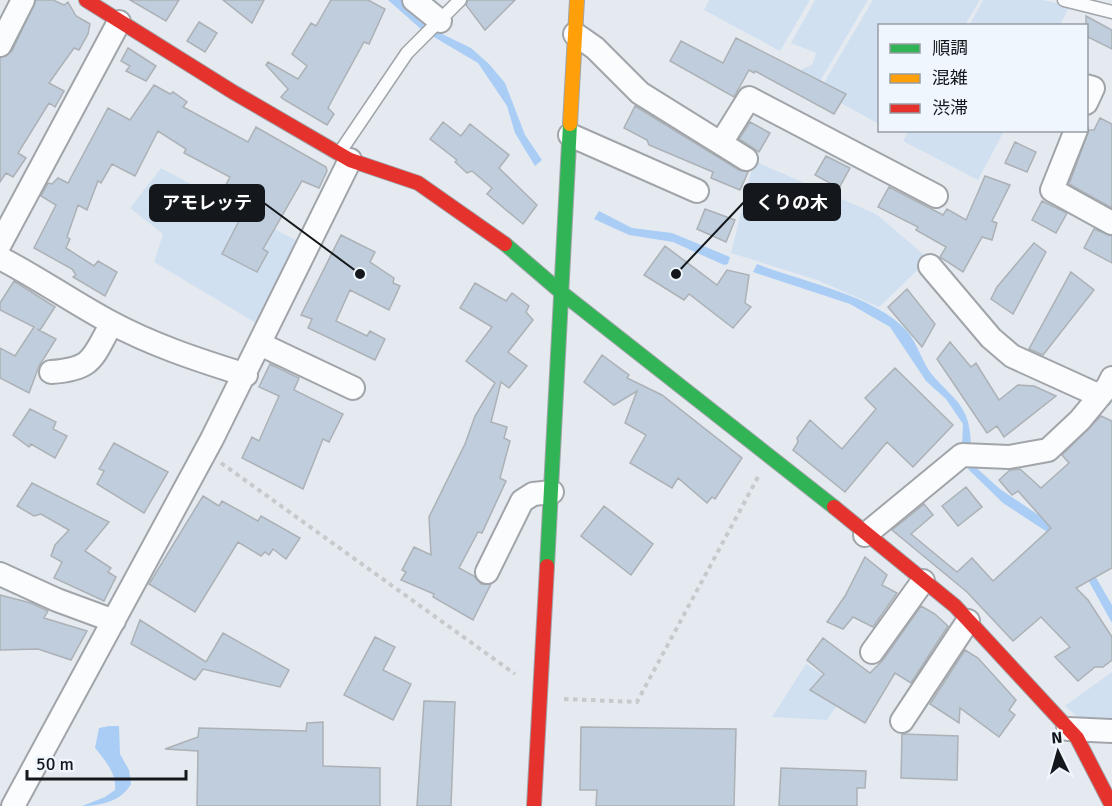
<svg xmlns="http://www.w3.org/2000/svg" width="1112" height="806" font-family="Signika,'Noto Sans JP',sans-serif">
<rect width="100%" height="100%" fill="#e4eaf0"/>
<!-- green -->
<path fill="#d0e0f1" d="M709,0H810L780,51L704,10Z
M815,0H868L816,88L798,80L802,69L812,65L816,53L791,43Z
M873,0H980L965,25L880,26L879,124L819,91Z
M983,0H1042L1070,6L1060,25L969,26Z
M909,130H1004V131L978,180L903,141Z
M754,161L876,214L929,259L879,307L817,280L731,253Z
M161,168L297,241L256,323L154,262L163,234L130,208Z
M806,664L840,686L859,673L827,720L772,717Z
M1112,672V722H1083L1065,706Z"/>
<!-- water -->
<path fill="#aacdf6" d="M388,0H403L440,33L471,48L489,64L505,83L525,135L542,160L535,166L515,133L507,106L478,63L422,30Z
M599,211L632,228L672,233L730,257L728,264L724,265L673,242L629,235L594,219Z
M757,264C800,281 874,295 906,330C918,343 922,364 934,377C958,403 970,407 971,446H962L963,424L946,399L926,381L890,327L850,304L753,272Z
M972,464L1000,489L1056,527L1078,547L1112,605V623L1077,560L1061,541L1003,503L968,469Z
M109,726H119L120,754L129,770L131,784C122,801 100,806 82,806L105,797L115,790C117,774 105,760 95,748L99,728Z"/>
<!-- building -->
<path fill="#bfcddc" stroke="#acb1b6" stroke-width="1.5" d="M36,0H53L64,5L68,2L76,16L90,24L88,34L79,50L74,48L49,83L64,91L55,107L49,103L18,153L26,158L13,177L6,173L0,182V58L12,51Z
M130,0H179L166,21Z
M223,0H264L252,23Z
M331,0H368L385,9L369,44L364,42L336,93L328,108L334,114L327,125L283,99L281,97L288,89L266,65L268,62L298,79L307,66L292,54L311,23L316,26Z
M468,0H515L485,30L466,5Z
M1086,16L1112,30V49L1086,36Z
M199,22L217,33L205,52L187,41Z
M736,38L846,94L834,114L755,71L754,73L749,70L734,97L670,61L681,41L723,63Z
M128,48L156,66L146,81L126,71L130,66L121,61Z
M154,85L170,94L173,92L187,102L183,107L248,142L256,127L326,167L327,171L319,188L302,181L263,249L268,252L257,272L222,254L242,215L238,200L222,192L230,177L184,153L186,149L158,131L135,176L112,164L101,183L98,181L87,210L78,205L67,237L70,239L66,248L94,266L98,261L117,272L105,296L73,277L76,275L72,269L34,248L56,205L41,196L48,183L52,184L58,178L68,183L108,108L130,120Z
M635,106L739,170L748,172L740,190L711,178L713,172L649,145L647,140L624,128Z
M1100,118L1112,124V208L1069,184L1089,130H1094Z
M443,122L461,136L470,124L509,155L499,168L537,205L523,224L487,194L492,188L472,171L467,173L455,162L457,160L430,139Z
M750,122L770,133L759,152L739,139Z
M1015,142L1036,152L1027,172L1005,163Z
M826,156L850,168L839,188L815,175Z
M985,176L1010,185L992,221L997,223L992,240L982,237L963,272L940,257L946,247L916,230L918,227L878,207L889,187L943,215L947,209L966,220Z
M1042,201L1067,213L1056,233L1032,220Z
M705,209L735,220L726,242L697,229Z
M1094,229L1112,236V263L1084,248Z
M341,235L375,252L370,262L394,278L393,283L400,286L389,310L350,290L336,321L367,336L370,331L385,339L375,360L308,328L312,319L301,315Z
M1034,243L1046,252L1013,314L991,299L997,287Z
M665,246L717,285L727,270L749,275L745,303L751,307L733,328L689,294L684,300L644,275Z
M1071,272L1094,290L1043,355L1029,349Z
M14,281L55,307L40,330L37,329L56,339L39,366L29,393L0,378V348L15,356L34,327L0,310V303Z
M475,283L506,301L512,293L529,306L526,312L533,320L508,352L527,366L509,388L501,382L491,422L507,427L504,438L510,441L500,478L506,481L482,533L478,532L459,568L474,576L481,584H491L473,620L433,597L434,594L401,580L406,572L402,570L414,547L431,555L429,517L465,444L475,416L495,383L466,361L492,327L460,308Z
M907,289L935,324L922,347L888,307Z
M950,342L971,367L976,363L999,400L1018,385L1034,386L1056,396L1004,437L997,426L987,433L937,359Z
M602,355L629,375L627,378L662,395L742,458L715,499L712,497L707,503L678,478L672,488L630,463L646,435L625,423L637,391L614,405L584,382Z
M270,364L299,378L294,390L343,414L329,442L323,439L303,489L242,458L252,437L259,441L279,396L259,387Z
M895,368L953,425L913,467L887,442L845,492L793,450L798,442L797,438L810,420L842,449L876,409L865,398Z
M30,409L56,422L53,429L67,436L55,458L31,444L29,447L13,435Z
M1101,416L1112,421V568L1076,588L1088,600L1112,637V660L1103,667H1095L1078,681L1055,657L1070,647L1041,617L1013,641L967,592L892,530L924,504L933,515L911,534L957,572L972,558L993,581L1051,528L1018,491L1012,495L999,480L1010,470L1020,469L1041,488L1069,463L1062,455Z
M114,443L168,472L144,513L97,484L104,471L99,469Z
M32,483L109,522L85,551L111,568L108,572L116,577L104,601L54,578L62,562L51,556L55,545L69,530L41,514L34,516L17,506Z
M966,487L982,507L958,526L942,506Z
M203,496L219,506L222,501L258,521L261,516L300,538L286,559L273,549L269,555L265,552L261,556L238,542L195,612L149,584Z
M604,506L653,544L631,575L581,536Z
M865,557L887,575L882,585L897,593L873,627L853,617L843,629L827,622L845,596Z
M0,595L31,603L48,611L44,618L87,631L71,660L38,649L0,650Z
M921,606L935,614L948,626L911,683L895,673L865,723L810,690L824,674L807,660L823,638L870,673L883,660Z
M140,620L206,662L223,633L289,670L280,687L203,669L195,680L131,644Z
M375,637L395,647L383,670L411,684L393,720L344,695Z
M965,650L978,658L1016,700L1009,710L1015,715L999,737L960,708L959,723L930,704Z
M424,701L455,702L451,806H417Z
M323,722V766L380,768V806H197L198,751L165,749L198,737L199,728L306,731L307,723Z
M581,727L736,729L734,806H596L597,790H580Z
M902,734L958,736L957,780L901,778Z
M781,768L866,771L865,788H857V806H779Z"/>
<g fill="none" stroke-linecap="round" stroke-linejoin="round">
<!-- lane casing -->
<g stroke="#a1a5aa" stroke-width="15">
<path id="lane" d="M1064,0L1112,12
M340,152L407,53L460,0"/>
</g>
<!-- street casing -->
<g stroke="#a1a5aa" stroke-width="26">
<path id="street" d="M414,0L440,21
M575,34L595,48L640,93L746,159
M0,45L23,0
M1086,86L1093,88L1086,103
M1076,130L1052,190L1112,223
M570,135L697,191
M721,143L749,98L936,196
M0,244L119,22
M0,258C37,277 71,301 108,321C152,345 198,360 246,375
M930,266L991,338L1012,356L1100,396
M260,344L353,388
M51,372C94,369 92,358 112,323
M865,535L962,455L1009,457L1048,450L1080,420L1108,386L1112,378
M487,572L522,501L533,494L552,492
M0,574L57,600L114,621
M872,652L923,581
M902,721L968,621
M1068,729L1112,731
M13,806L212,439L350,160"/>
</g>
<!-- fast casing -->
<g stroke="#a1a5aa" stroke-width="16">
<path id="fast" d="M505,244L562,293L834,507
M547,566L570,124"/>
</g>
<!-- slow casing -->
<g stroke="#a1a5aa" stroke-width="16">
<path id="slow" d="M570,124L577,0"/>
</g>
<!-- jam casing -->
<g stroke="#a1a5aa" stroke-width="16">
<path id="jam" d="M86,0L233,92L350,160L418,183L505,244
M834,507L955,606L1077,738L1112,806
M534,806L547,566"/>
</g>
<!-- path -->
<path stroke="#c7c9cb" stroke-width="4" stroke-dasharray="4.5 4.5" stroke-linecap="butt" d="M221,463L515,674
M564,699L637,702L758,477"/>
<!-- lane -->
<use href="#lane" stroke="#fbfcfd" stroke-width="12"/>
<!-- street -->
<use href="#street" stroke="#fbfcfd" stroke-width="22"/>
<!-- fast -->
<use href="#fast" stroke="#30b455" stroke-width="14"/>
<!-- slow -->
<use href="#slow" stroke="#ff9f0a" stroke-width="14"/>
<!-- jam -->
<use href="#jam" stroke="#e5322d" stroke-width="14"/>
</g>
<!-- callouts -->
<path fill="none" stroke="#14181c" stroke-width="2" d="M676 274L744 202M360 274L264 203"/>
<g fill="#14181c" stroke="#eff6fd" stroke-width="2">
<circle cx="676" cy="274" r="6"/>
<circle cx="360" cy="274" r="6"/>
</g>
<g fill="#14181c" stroke="#14181c" stroke-width="2">
<rect x="744" y="184" width="96" height="36" rx="6"/>
<rect x="150" y="185" width="114" height="36" rx="6"/>
</g>
<g font-size="18" text-anchor="middle" font-weight="bold" fill="#fff">
<text x="792" y="209">くりの木</text>
<text x="207" y="209">アモレッテ</text>
</g>
<!-- legend -->
<rect x="878" y="24" width="210" height="108" fill="#eff6fd" stroke="#979da3" stroke-width="1.5"/>
<rect x="890" y="44" width="30" height="9" fill="#30b455" stroke="#979da3" stroke-width="1.5"/>
<text x="932" y="54" font-size="18" fill="#14181c">順調</text>
<rect x="890" y="74" width="30" height="9" fill="#ff9f0a" stroke="#979da3" stroke-width="1.5"/>
<text x="932" y="84" font-size="18" fill="#14181c">混雑</text>
<rect x="890" y="104" width="30" height="9" fill="#e5322d" stroke="#979da3" stroke-width="1.5"/>
<text x="932" y="114" font-size="18" fill="#14181c">渋滞</text>
<!-- north arrow -->
<g transform="translate(1058 752) rotate(355)" stroke="#eff6fd" stroke-width="4.5" paint-order="stroke">
<path d="M0-4.5L10 22L0 15L-10 22Z" fill="#14181c"/>
<text y="-9" font-size="16" font-weight="bold" text-anchor="middle" fill="#14181c">N</text>
</g>
<!-- scale -->
<path d="M27 770v9h159v-9" fill="none" stroke="#14181c" stroke-width="3"/>
<text x="36" y="770" font-size="18" fill="#14181c" stroke="#eff6fd" stroke-width="4.5" paint-order="stroke">50 m</text>
</svg>
